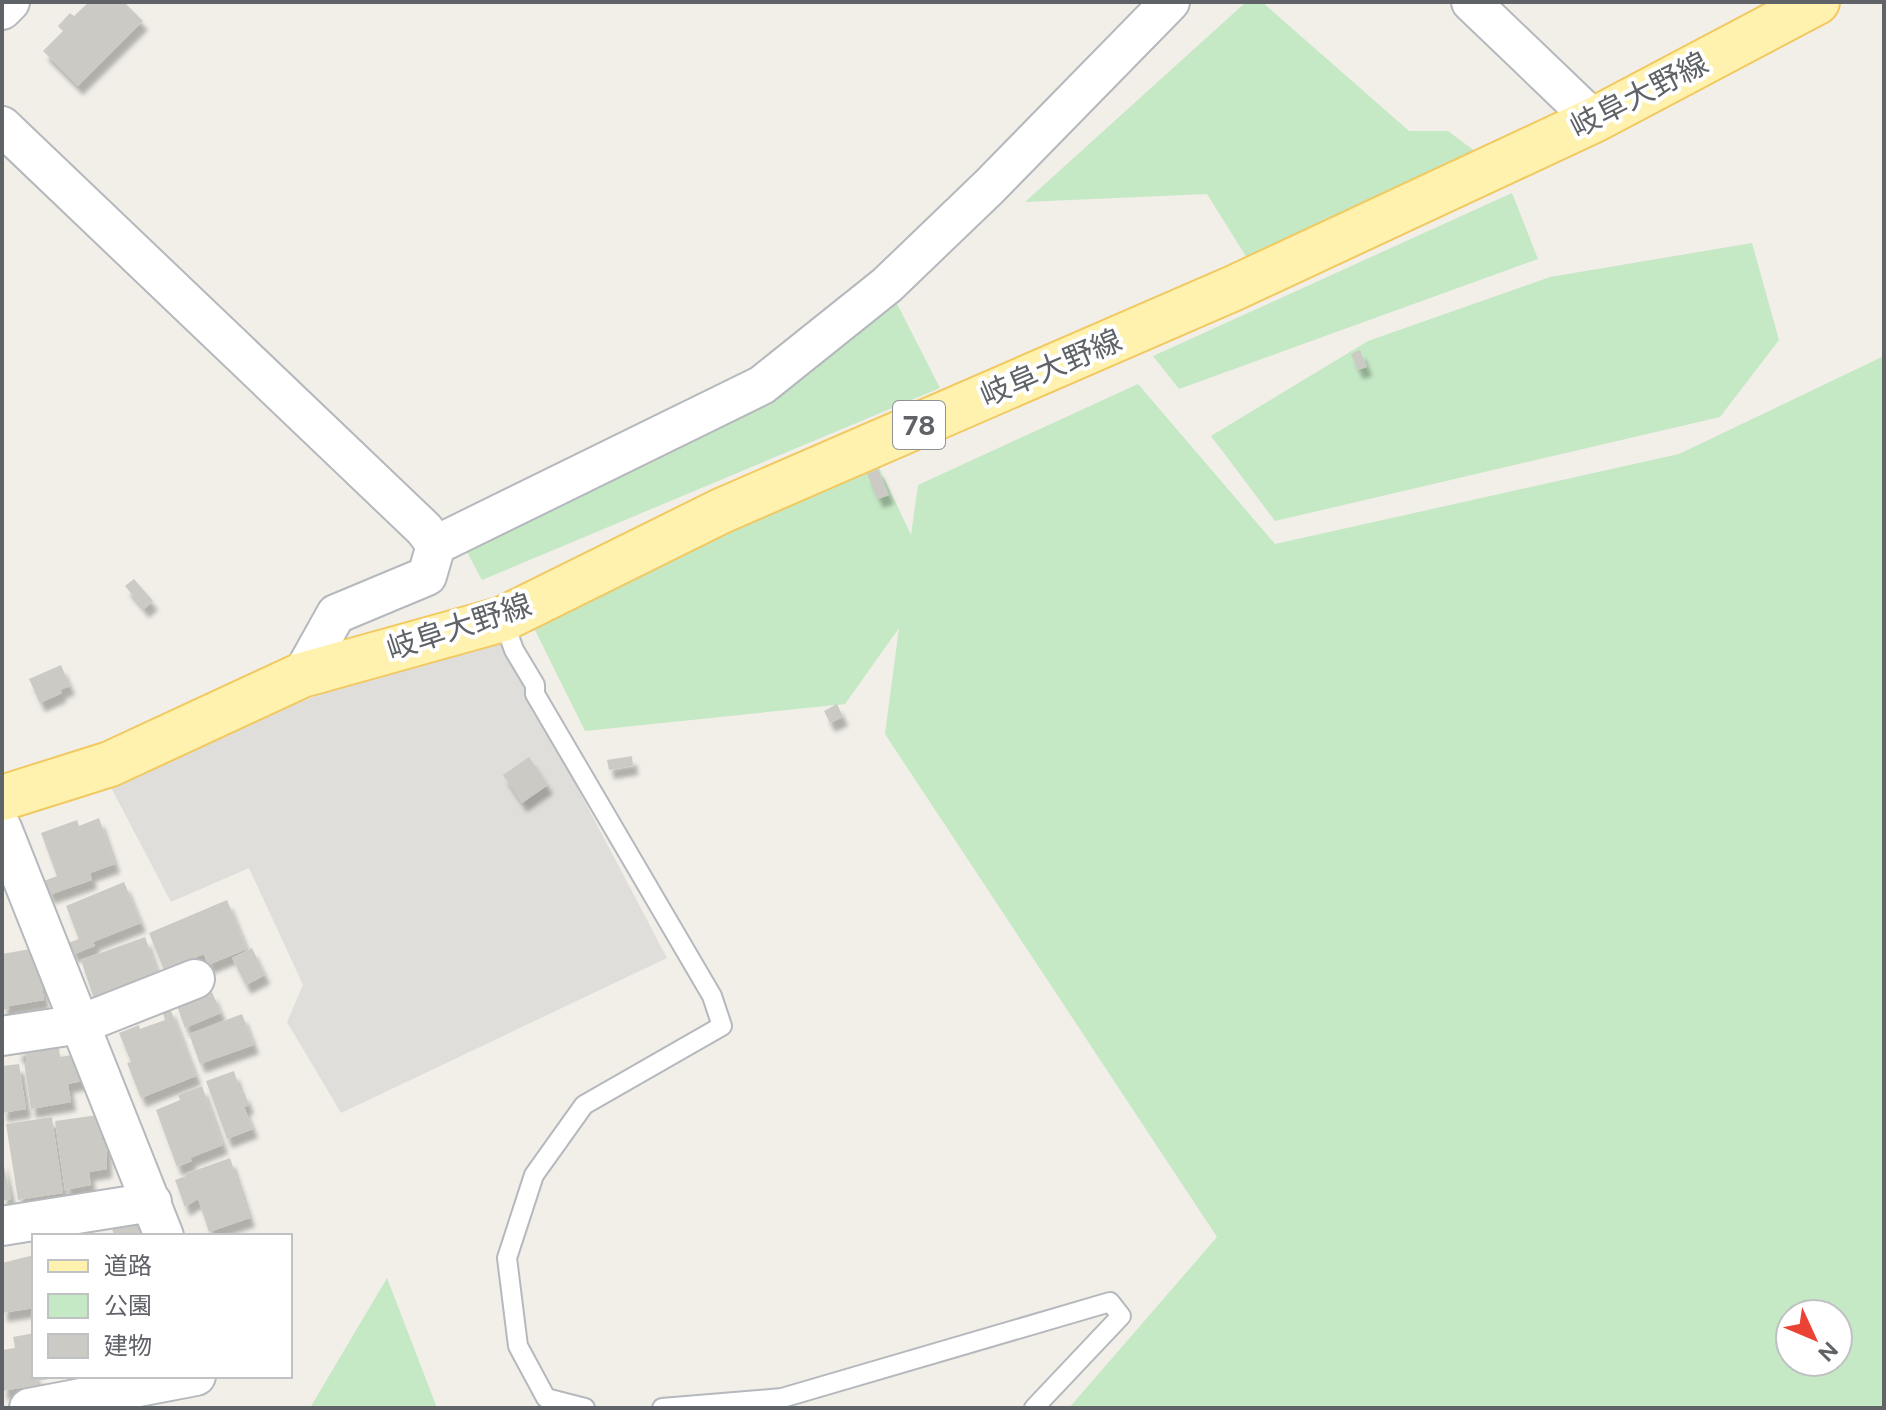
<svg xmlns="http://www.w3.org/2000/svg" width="1886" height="1410" font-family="Figtree,'Noto Sans JP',sans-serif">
<defs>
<filter id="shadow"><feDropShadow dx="5" dy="9" stdDeviation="2" flood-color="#0004"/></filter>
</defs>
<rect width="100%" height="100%" fill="#f1efe8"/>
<!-- industrial -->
<path fill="#e0deda" d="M493,627L667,958L341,1113L287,1022L303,985L249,868L171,902L106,778Z"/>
<!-- green -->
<path fill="#c5e8c5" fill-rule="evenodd" d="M1246,2H1262L1409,131H1448L1476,152L1247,258L1207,194L1025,202Z
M1512,193L1538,259L1179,389L1153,356Z
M1752,243L1779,340L1720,417L1275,521L1211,436L1368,341L1550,277Z
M895,300L940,388L482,580L466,550L785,392Z
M1884,356V1408H1069L1217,1237L885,734L899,628L845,704L585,731L530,620L876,461L911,535L918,485L1138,384L1275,544L1679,454ZM1790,1314H1838V1362H1790Z
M387,1278L437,1408H310Z"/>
<!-- building -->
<path fill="#cccac5" filter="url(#shadow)" d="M89,2H124L143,21L78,86L43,51L63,31L58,26L70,13L74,16Z
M1360,350L1367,367L1358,370L1351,354Z
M878,469L889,495L878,499L867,474Z
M134,579L153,601L144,609L125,586Z
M61,665L70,686L60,690L62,693L40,703L29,679Z
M837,704L843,717L830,723L824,711Z
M632,756L633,766L609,770L607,760Z
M529,757L548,785L522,803L503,775Z
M99,818L115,864L90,873L92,880L49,895L44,881L57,876L41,833L77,820L79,826Z
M124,882L141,923L93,942L95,946L73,954L68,943L79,939L66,906Z
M227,900L247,949L208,965L204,954L164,970L149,933Z
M145,937L160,979L95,1002L81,960Z
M36,948L44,1000L9,1006V1009L2,1010V954Z
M252,948L265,975L246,985L232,958Z
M212,992L221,1013L185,1028L177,1006Z
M170,1008L196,1076L141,1098L127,1063L131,1062L119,1033L139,1025L140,1029L165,1020L162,1010Z
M242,1014L254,1045L200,1064L189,1034Z
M25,1045L27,1053L59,1048L60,1057L77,1054L82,1081L68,1084L71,1102L31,1109L24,1062H27L26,1054L18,1055L17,1047Z
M19,1064L26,1109L2,1113V1066Z
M234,1071L241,1093L244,1092L249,1105L244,1107L253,1129L227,1139L206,1081Z
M202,1086L223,1145L190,1158L192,1161L177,1167L156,1110L180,1100L178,1095Z
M98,1115L102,1141L106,1140L107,1169L89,1172L91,1185L65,1190L55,1121Z
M52,1117L63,1193L18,1200L6,1124Z
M2,1158L11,1199L2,1201Z
M230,1158L250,1218L209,1232L198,1199L185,1207L175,1180L186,1176L185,1174Z
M140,1222L143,1236H114L112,1228Z
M91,1228L92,1236H70L69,1234Z
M34,1255V1308L2,1313V1263Z
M34,1333V1376L55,1378L37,1381L38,1385L2,1391V1350L15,1348L13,1337Z"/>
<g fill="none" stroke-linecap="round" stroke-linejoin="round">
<!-- lane casing -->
<g stroke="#b5b8bc" stroke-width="22">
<path id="lane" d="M503,619L514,650L535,685V694L712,996L722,1026L584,1105L534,1175L507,1258L518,1346L546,1398L585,1408
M662,1408L782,1398L1110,1302L1121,1316L1034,1408"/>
</g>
<!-- street casing -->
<g stroke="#b5b8bc" stroke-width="42">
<path id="street" d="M1471,2L1594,120
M2,10L10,2
M2,126L424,529L436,545L427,576L336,614L302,675
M436,545L762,385L887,285L989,187L1170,2
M2,828L164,1236
M2,1036L81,1024L195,979
M2,1226L152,1202
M29,1408L196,1376"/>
</g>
<!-- primary casing -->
<g stroke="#f2c960" stroke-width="48">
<path id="primary" d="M2,798L110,764L302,675L503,619L721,511L1234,288L1594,120L1817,2"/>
</g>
<!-- lane -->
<use href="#lane" stroke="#fff" stroke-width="18"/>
<!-- street -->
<use href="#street" stroke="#fff" stroke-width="38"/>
<!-- primary -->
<use href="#primary" stroke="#fff2af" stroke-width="44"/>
</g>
<g text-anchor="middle" stroke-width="8" stroke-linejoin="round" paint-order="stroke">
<!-- shield labels -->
<rect fill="#fff" stroke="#8f9295" stroke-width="2" x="893" y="401" width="52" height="48" rx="6"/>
<g font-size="28" font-weight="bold" fill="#5f6368">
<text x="919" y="435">78</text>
</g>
<!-- street labels -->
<g font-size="30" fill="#5f6368" stroke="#fff">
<text transform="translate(1639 95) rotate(-27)" y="10">岐阜大野線</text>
<text transform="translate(1051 368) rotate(-23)" y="10">岐阜大野線</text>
<text transform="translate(459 627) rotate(-18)" y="10">岐阜大野線</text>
</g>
</g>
<!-- border -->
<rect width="1886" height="1410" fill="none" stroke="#5f6368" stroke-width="8"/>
<!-- legend -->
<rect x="32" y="1234" width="260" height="144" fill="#ffffff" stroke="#bfc1c3" stroke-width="2"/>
<rect x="48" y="1260" width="40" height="12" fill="#fff2af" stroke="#bfc1c3" stroke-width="2"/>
<text x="104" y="1274" font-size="24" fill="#5f6368">道路</text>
<rect x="48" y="1294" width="40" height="24" fill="#c5e8c5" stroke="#bfc1c3" stroke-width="2"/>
<text x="104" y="1314" font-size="24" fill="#5f6368">公園</text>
<rect x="48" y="1334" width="40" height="24" fill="#cccac5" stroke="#bfc1c3" stroke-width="2"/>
<text x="104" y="1354" font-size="24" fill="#5f6368">建物</text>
<!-- north arrow -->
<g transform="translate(1814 1338) rotate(134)"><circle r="38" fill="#ffffff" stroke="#bfc1c3" stroke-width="2"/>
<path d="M0-6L14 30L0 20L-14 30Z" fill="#ea4335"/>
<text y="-12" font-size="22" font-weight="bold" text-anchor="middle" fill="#5f6368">N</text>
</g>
</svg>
